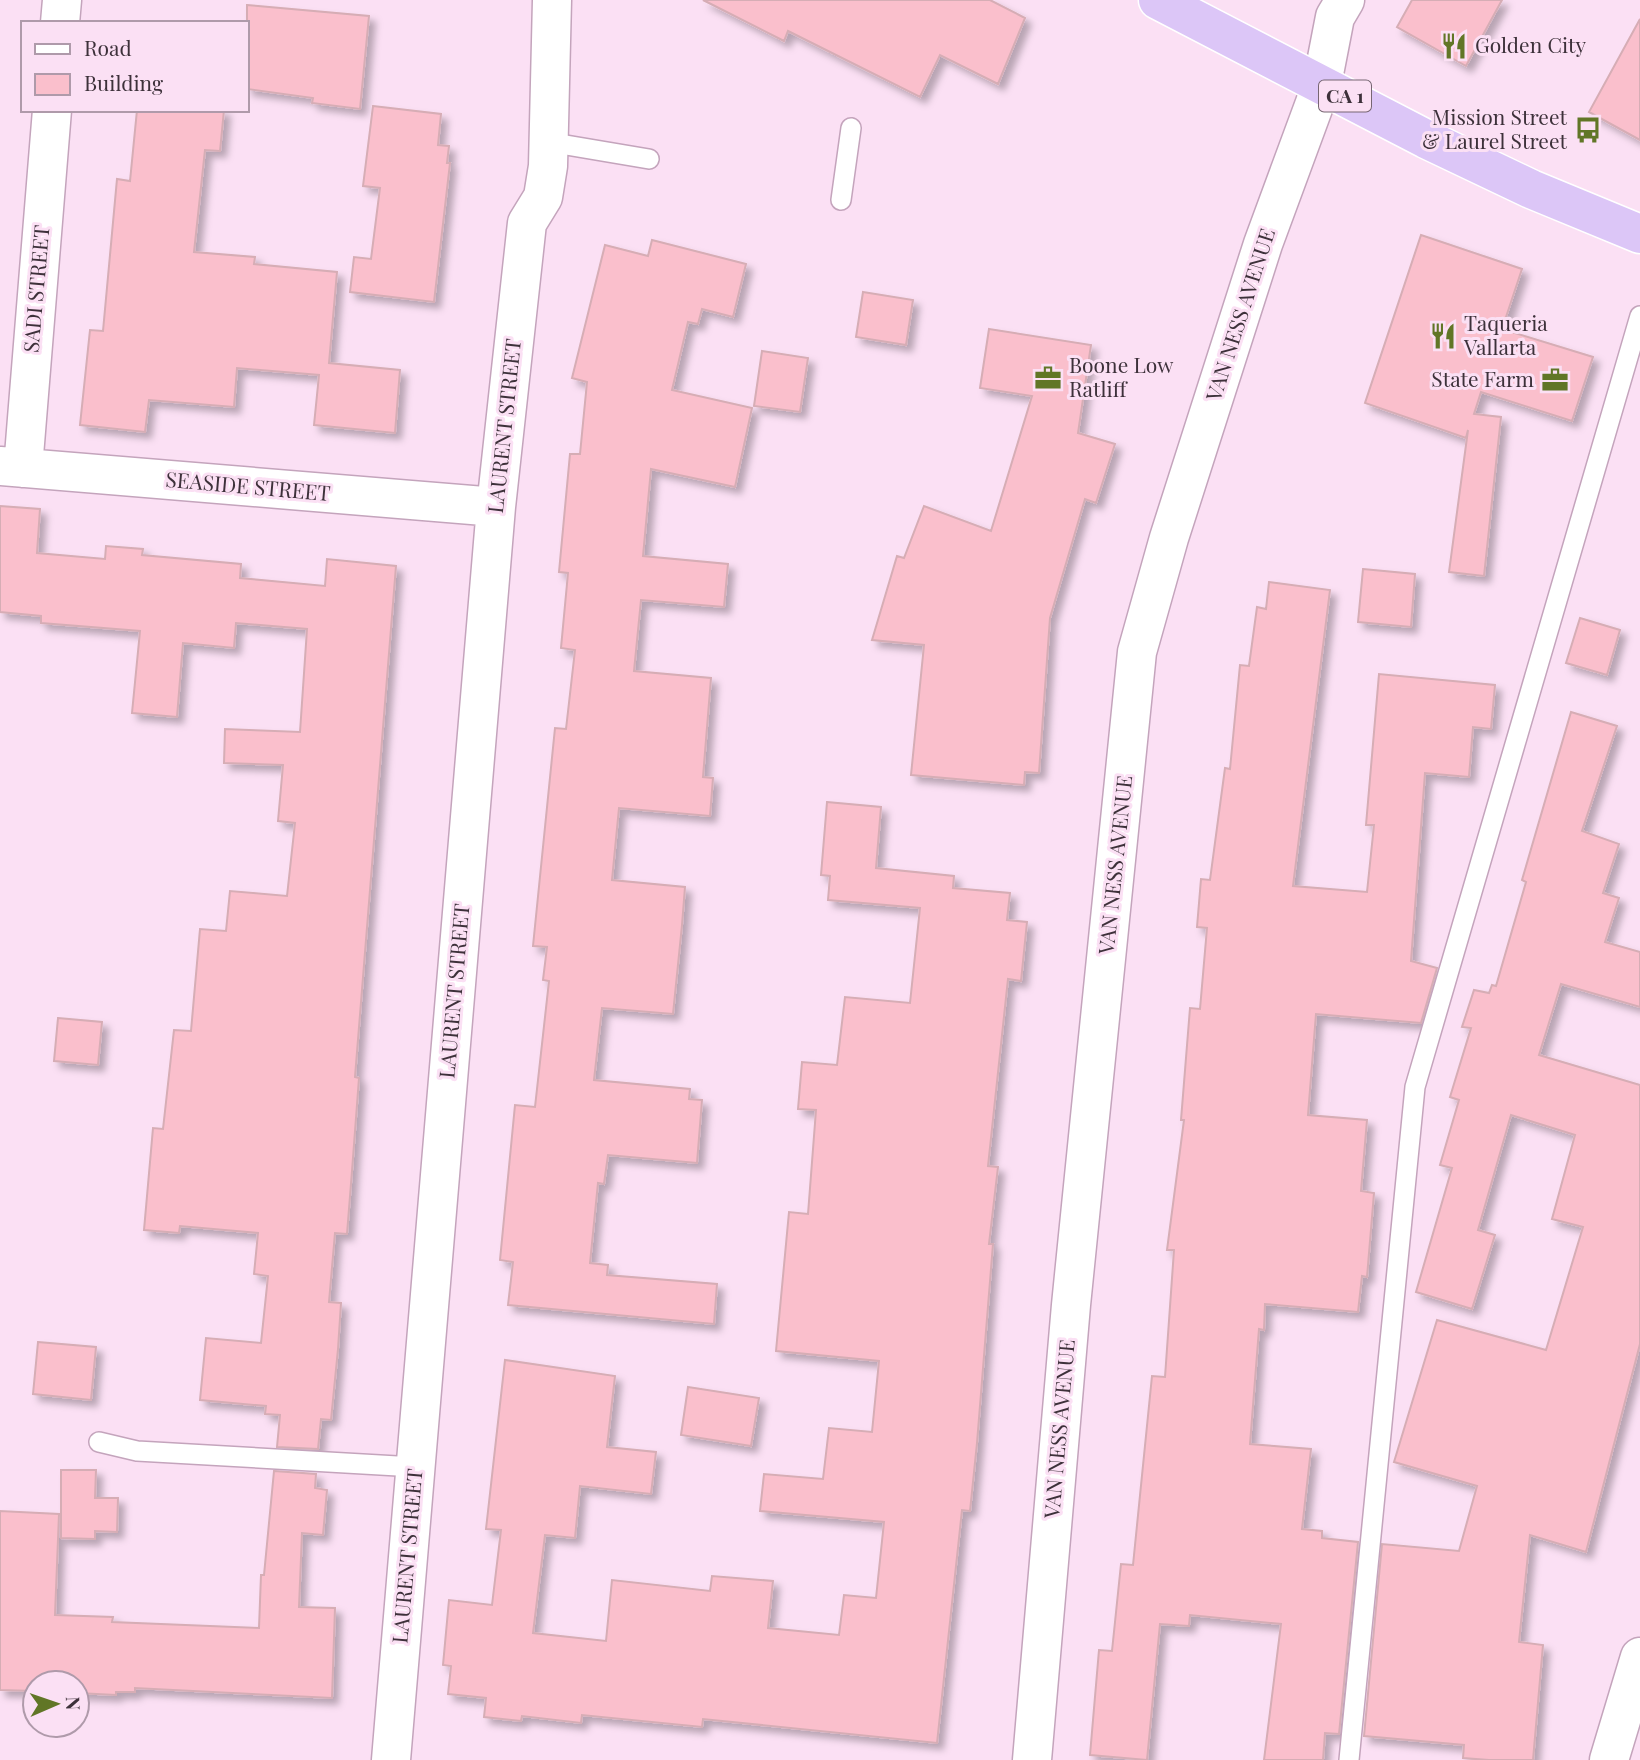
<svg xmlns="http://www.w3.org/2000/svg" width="1640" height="1760" font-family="'Playfair Display',serif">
<defs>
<filter id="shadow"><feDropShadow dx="6" dy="6" stdDeviation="3.5" flood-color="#0004"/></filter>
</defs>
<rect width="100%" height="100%" fill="#fbe0f4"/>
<!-- building -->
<path fill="#fabfcc" stroke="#d6adb5" stroke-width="2" filter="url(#shadow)" d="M703,0H990L1025,18L998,84L940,55L920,97L788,31L784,41Z
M1412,0H1502L1466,66L1397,27Z
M247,5L369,16L360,109L312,103L313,98L247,89Z
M1640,19V140L1589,112Z
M373,106L441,114L438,145L449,146L447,163H450L434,302L350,292L354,257L371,259L380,188L363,186Z
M137,110H224L220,151L205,150L194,252L255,257L254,264L337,272L329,363L400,370L395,433L314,425L319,375L237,368L234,407L149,400L145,432L80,425L90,330L103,331L117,179L130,181Z
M1421,235L1522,269L1502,329L1593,357L1572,421L1481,392L1474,414L1501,417L1484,576L1449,572L1468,430L1466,438L1365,403Z
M652,240L746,264L733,317L702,309L698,324L688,322L672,390L752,408L735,487L651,469L643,556L728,564L724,607L641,600L634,671L711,678L703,777L713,778L710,816L619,808L612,880L685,887L682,925L673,1014L602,1008L594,1080L690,1089L689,1099L702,1100L697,1163L608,1155L604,1184L598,1183L590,1263L608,1265L607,1275L717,1284L714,1324L508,1305L513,1262L500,1260L515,1105L535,1107L549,981L543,980L547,947L533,946L555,728L566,729L575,650L561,648L568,573L559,572L570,454H580L587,382L572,378L605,245L648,256Z
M863,292L913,300L906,345L856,337Z
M989,329L1091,345L1078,433L1115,444L1096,503L1085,499L1050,618L1039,773L1025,772L1024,785L911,775L924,645L872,640L897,556L904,558L924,506L991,531L1032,396L980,388Z
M762,351L808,358L800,412L754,406Z
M0,506L40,509L37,553L105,559L106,546L143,549L142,555L241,564L240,578L325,586L327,559L396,566L355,1077L359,1078L352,1171L347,1234L335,1233L329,1302L341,1303L338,1349L331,1420L321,1419L318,1449L277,1447L280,1415L265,1414L266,1406L200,1400L206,1338L261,1343L268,1276L254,1274L258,1233L180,1226L179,1233L144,1230L153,1128L163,1129L174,1030L191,1031L200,929L226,931L230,891L287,896L295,823L278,821L283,765L224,763L225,729L300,732L307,629L236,623L234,648L183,643L177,717L132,713L140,631L41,623V616L0,612Z
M1363,569L1415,574L1411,627L1358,622Z
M1269,582L1330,590L1293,886L1367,892L1374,825H1366L1379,674L1495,685L1491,729L1473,727L1469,777L1425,773L1411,961L1437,968L1421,1023L1316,1014L1308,1115L1367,1120L1361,1191L1374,1193L1367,1277L1362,1276L1358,1312L1265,1304L1264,1330L1259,1329L1250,1444L1311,1449L1302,1529L1322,1531V1538L1358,1542L1339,1734L1325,1733L1323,1760H1264L1281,1624L1190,1615L1189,1626L1160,1624L1147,1760L1090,1755L1099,1650L1112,1651L1121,1564L1133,1565L1152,1376L1165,1377L1174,1250H1167L1184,1120H1181L1190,1008L1200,1009L1207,928L1197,927L1201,879L1210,880L1225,768L1230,769L1240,665L1249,666L1257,607L1266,609Z
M1580,618L1620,630L1607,675L1566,663Z
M1571,712L1617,726L1582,831L1619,844L1603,893L1619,898L1605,942L1640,952V1007L1561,984L1539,1055L1640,1085V1344L1586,1552L1530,1535L1519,1642L1543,1645L1533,1760H1489L1463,1758L1464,1745L1364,1736L1382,1544L1459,1551L1477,1486L1394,1462L1437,1320L1546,1350L1583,1227L1552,1219L1575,1135L1511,1115L1478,1230L1495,1235L1472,1309L1416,1292L1452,1168L1440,1165L1459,1100L1450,1097L1471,1028L1462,1027L1474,990L1489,993L1492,985L1496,986L1526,882L1522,880Z
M827,802L881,807L876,868L954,876L953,888L1010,893L1007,920L1027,922L1021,981L1008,979L988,1166L998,1167L989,1244H993L977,1443L970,1511L962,1510L937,1743L703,1719L702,1727L582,1715L581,1723L522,1716L521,1721L484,1717L486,1698L448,1694L451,1666L443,1665L449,1600L492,1605L501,1530L486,1529L505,1360L615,1376L607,1447L656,1452L651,1494L580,1486L575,1538L545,1535L533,1633L606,1641L612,1580L710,1591L712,1576L773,1581L768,1628L839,1635L844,1595L876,1598L884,1522L760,1511L764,1474L823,1479L829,1428L872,1432L879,1361L776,1351L789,1212L808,1214L816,1110L798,1109L802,1062L837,1065L845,997L910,1003L920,908L828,900L830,876L821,875Z
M58,1018L102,1022L98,1065L54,1061Z
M38,1342L96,1347L91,1400L33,1394Z
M688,1387L759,1398L751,1446L681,1435Z
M61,1470H96L95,1498H118L117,1532L95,1531V1539L61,1538Z
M274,1471L316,1474L315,1488L327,1490L323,1535L302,1533L299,1607L335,1608L332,1698L135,1688V1692H116V1695L77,1693V1683H35V1691L0,1690V1511L59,1514L55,1615L113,1617L112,1622L259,1628L261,1575H264Z"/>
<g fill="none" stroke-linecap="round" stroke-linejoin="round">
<!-- lane casing -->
<g stroke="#c4a4bc" stroke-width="22">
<path id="lane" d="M566,145L649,159
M841,200L851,128
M99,1442L137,1451L415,1467
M1349,1760L1415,1087L1640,316"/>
</g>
<!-- street casing -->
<g stroke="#c4a4bc" stroke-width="41">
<path id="street" d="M60,23L62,0
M0,466L496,507
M23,468L52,110
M391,1760L496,507L527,223L543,197L548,166L552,0
M1032,1760L1071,1305L1137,652L1169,538L1263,244L1322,84L1335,17L1345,0"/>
</g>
<!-- secondary casing -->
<g stroke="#c4a4bc" stroke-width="41">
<path id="secondary" d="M1609,1760L1640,1657"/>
</g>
<!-- highway casing -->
<g stroke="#fff" stroke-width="41">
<path id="highway" d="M1158,0L1426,139L1531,189L1640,234"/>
</g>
<!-- lane -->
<use href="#lane" stroke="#fff" stroke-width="19"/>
<!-- street -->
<use href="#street" stroke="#fff" stroke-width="38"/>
<!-- secondary -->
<use href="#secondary" stroke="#fff" stroke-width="38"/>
<!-- highway -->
<use href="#highway" stroke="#dcc6f7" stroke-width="38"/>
</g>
<!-- icons -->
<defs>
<g id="restaurant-bare" transform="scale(2.1)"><path d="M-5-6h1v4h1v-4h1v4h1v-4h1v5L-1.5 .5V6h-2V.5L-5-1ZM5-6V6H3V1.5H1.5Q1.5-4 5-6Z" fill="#617626" stroke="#fbe0f4" stroke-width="2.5" paint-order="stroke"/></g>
<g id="bus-bare" transform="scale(2.1)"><path d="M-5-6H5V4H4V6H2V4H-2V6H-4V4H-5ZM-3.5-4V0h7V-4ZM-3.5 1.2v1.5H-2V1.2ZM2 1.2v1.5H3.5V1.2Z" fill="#617626" stroke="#fbe0f4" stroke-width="2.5" paint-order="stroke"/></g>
<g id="office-bare" transform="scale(2.1)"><path d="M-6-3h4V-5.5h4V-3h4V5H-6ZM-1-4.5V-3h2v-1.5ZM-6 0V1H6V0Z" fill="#617626" stroke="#fbe0f4" stroke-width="2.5" paint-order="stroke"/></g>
</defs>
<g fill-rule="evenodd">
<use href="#restaurant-bare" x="1454" y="46"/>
<use href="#bus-bare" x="1588" y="130"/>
<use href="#restaurant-bare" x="1443" y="336"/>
<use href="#office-bare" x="1048" y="378"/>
<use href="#office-bare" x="1555" y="380"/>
</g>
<g text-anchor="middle" stroke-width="6" stroke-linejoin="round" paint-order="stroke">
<!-- shield labels -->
<rect fill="#fbe0f4" stroke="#766672" stroke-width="2" x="1319" y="80.5" width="52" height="31" rx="5"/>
<g font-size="19" font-weight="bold" fill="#3d313a">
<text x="1345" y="103">CA 1</text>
</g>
<!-- poi labels -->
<g font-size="21" fill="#3d313a" stroke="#fbe0f4" text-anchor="start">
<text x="1475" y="53">Golden City</text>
<text x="1567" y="125" text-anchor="end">Mission Street<tspan x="1567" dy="24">&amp; Laurel Street</tspan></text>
<text x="1464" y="331">Taqueria<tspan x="1464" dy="24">Vallarta</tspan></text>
<text x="1069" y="373">Boone Low<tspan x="1069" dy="24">Ratliff</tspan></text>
<text x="1534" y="387" text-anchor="end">State Farm</text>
</g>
<!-- street labels -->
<g font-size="21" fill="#3d313a" stroke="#fbe0f4">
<text transform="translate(37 289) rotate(-85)" y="7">SADI STREET</text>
<text transform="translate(1241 315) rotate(-72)" y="7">VAN NESS AVENUE</text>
<text transform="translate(505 426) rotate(-84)" y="7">LAURENT STREET</text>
<text transform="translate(248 487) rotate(5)" y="7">SEASIDE STREET</text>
<text transform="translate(1116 865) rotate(-84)" y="7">VAN NESS AVENUE</text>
<text transform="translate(455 991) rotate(-85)" y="7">LAURENT STREET</text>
<text transform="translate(1060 1429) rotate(-85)" y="7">VAN NESS AVENUE</text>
<text transform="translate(408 1556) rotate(-85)" y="7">LAURENT STREET</text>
</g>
</g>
<!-- legend -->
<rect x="21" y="21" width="228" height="91" fill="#fbe0f4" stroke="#af9aaa" stroke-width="2"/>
<rect x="35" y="44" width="35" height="10" fill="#ffffff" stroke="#af9aaa" stroke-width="2"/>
<text x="84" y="56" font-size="21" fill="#3d313a">Road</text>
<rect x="35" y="74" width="35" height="21" fill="#fabfcc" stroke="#af9aaa" stroke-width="2"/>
<text x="84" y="91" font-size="21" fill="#3d313a">Building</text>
<!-- north arrow -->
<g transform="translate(56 1704) rotate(88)"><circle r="33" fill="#fbe0f4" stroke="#af9aaa" stroke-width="2"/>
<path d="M0-5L12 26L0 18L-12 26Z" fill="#617626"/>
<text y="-10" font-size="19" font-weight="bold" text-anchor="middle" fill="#3d313a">N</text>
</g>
</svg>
